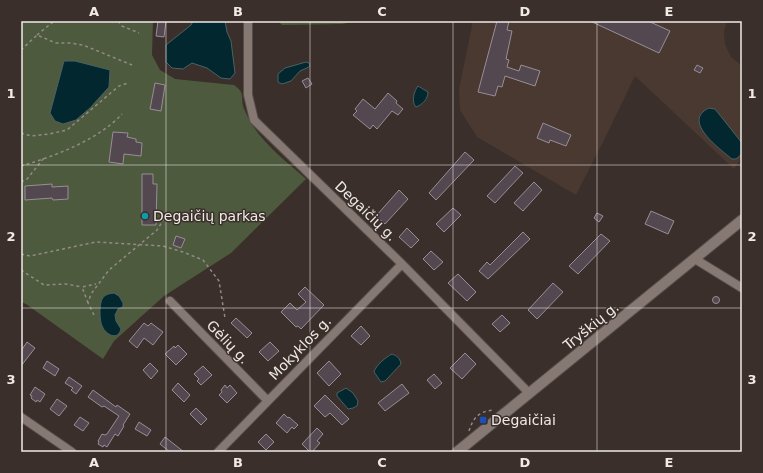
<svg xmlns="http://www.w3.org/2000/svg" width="763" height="473" font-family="'DejaVu Sans',sans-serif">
<rect width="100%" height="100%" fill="#3a2f2a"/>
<!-- built -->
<path fill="#493931" d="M473,21H727L724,32L725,44L731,57L742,66V156L734,169L635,76L606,136L576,195L477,137L460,110L459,89Z"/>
<!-- green -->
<path fill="#4e5a3e" d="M21,21H153L152,55L160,70L175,79L234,85C245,93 241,95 243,106C245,112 250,121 253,126C266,146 288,163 306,179L231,253L164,296L114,341L103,359L26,304L21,302Z
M278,21H358L342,24L282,25Z"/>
<!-- water -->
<path fill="#02272e" stroke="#4a6266" d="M193,21H225L227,32L231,41L235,73L230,79L221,78L207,68L192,63L183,69L172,68L166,62V45L191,25Z
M64,61H75L110,70L109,87L90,108L76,120L63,124L55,121L50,113Z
M306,62L309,63L310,65L309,67L300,71L291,81L282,84L278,82V74L285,68Z
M418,86L428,92C428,99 422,105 416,107C411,102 414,91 418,86Z
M709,108L715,109L742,143V154L736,159H732C720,149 681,121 709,108Z
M114,293L119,296L123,303V307L118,309L115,315L116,321L121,329C118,340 108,336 103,328C100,322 100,316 100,309C101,298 103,294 114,293Z
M392,354C397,356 400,358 401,364L385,381L381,382L374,372C376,365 386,357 392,354Z
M346,388L353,393L358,401L357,406L353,408L348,409L337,396V393Z"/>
<!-- building -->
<path fill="#534850" stroke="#998e96" d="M158,21H166L164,37L156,36Z
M497,21H509L507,30L512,31L506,59L509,60L507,67L519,71L521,65L540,71L535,86L505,76L502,87L498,86L495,96L478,92Z
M590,21H648L670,31L659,53Z
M697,65L703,68L700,73L694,70Z
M308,78L312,84L306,88L302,81Z
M155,83L165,85L161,111L150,109Z
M388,93L397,101L396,103L403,109L398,115L392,111L377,129L373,125L370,129L353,115L357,111L355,109L363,99L375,109Z
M543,123L571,135L566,146L550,140L549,143L537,138Z
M113,132L128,133L127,137L136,139V142L142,143L141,156L124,154L123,164L109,162Z
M465,152L474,160L436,200L429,193Z
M515,166L523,173L495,203L487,196Z
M142,174H153V184H157L156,225H142Z
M534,182L542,190L523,211L514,203Z
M52,184V187L68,186V199L53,200L52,198L25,200V186Z
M399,190L408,199L385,224L376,216Z
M453,208L461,215L444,232L436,224Z
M651,211L674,221L668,234L645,224Z
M597,213L603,216L599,222L594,218Z
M407,228L419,240L411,248L399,237Z
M523,232L530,239L488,279L479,271L487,262L490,265Z
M601,234L610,241L578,274L569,266Z
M176,236L185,239L181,248L173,245Z
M431,251L443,262L434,270L423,259Z
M458,274L476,292L467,301L448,283Z
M553,283L563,292L537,319L528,310Z
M305,287L324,305L301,329L298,326L296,327L281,312L290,303L297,310L306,302L298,294Z
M712.5 300a3.5 3.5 0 1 1 7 0a3.5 3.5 0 1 1-7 0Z
M502,315L510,323L500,332L492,324Z
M236,318L252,333L247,338L231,323Z
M144,323L148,326L151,323L163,332L153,345L144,338L137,348L129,341Z
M361,326L370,336L361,345L351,336Z
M27,342L35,348L21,366V351Z
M270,342L279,351L268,361L259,352Z
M178,345L187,354L176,365L165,354L174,346L175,348Z
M465,353L476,364L462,379L450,368Z
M47,361L59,369L55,376L43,368Z
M329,361L341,374L329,386L317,373Z
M150,363L158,371L151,379L143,370Z
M203,366L212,375L201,385L197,381L199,379L194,374Z
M434,374L442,383L435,389L427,380Z
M69,377L82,386L76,394L71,390L73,388L65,383Z
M178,383L190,395L184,402L172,390Z
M402,384L409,393L385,411L378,403Z
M225,385L227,388L230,385L237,393L227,403L219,395L222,392L221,390Z
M35,387L45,394L40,402L37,400L36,402L31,398L32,396L30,395Z
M93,390L116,407L117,405L130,414L123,425L124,426L118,436L115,434L107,447L104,445L103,447L98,444L99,442L98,441L102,434L105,435L107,434L119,416L104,406L102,407L88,397Z
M325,395L349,419L342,425L330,413L325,417L314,406Z
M57,399L67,406L59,416L50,409Z
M196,408L207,419L201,425L190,414Z
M284,414L288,418L289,417L298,425L294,429L292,427L287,433L276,423Z
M80,417L89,423L83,431L74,425Z
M139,422L151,430L147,436L135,429Z
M317,428L323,434L317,441L320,443L312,452H310L302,444Z
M266,434L274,442L266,450L258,442Z
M165,437L184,452H170L160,444Z"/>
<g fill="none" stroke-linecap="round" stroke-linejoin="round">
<!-- street casing -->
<g stroke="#574e49" stroke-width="10">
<path id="street" d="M248,21V95L254,120L402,264L529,393
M695,259L742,288
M170,301L267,400
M21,417L72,452
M218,452L402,264"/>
</g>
<!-- secondary casing -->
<g stroke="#574e49" stroke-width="12">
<path id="secondary" d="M457,452L742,220"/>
</g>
<!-- path -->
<path stroke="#938a86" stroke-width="1.5" stroke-dasharray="3 3" stroke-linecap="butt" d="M118,21L122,26L139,33
M37,35L54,21
M21,50L37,35L56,43H70L83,45L132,65
M21,133L31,136L49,134L67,130L119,86L128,83
M21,166C55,156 98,140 122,114
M21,182L27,179L44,158
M21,254L30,256L96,242L163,246L183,252L203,260L219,281L225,318
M21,270L44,285L66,284L82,287
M88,303L82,287L96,284
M94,315L88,303L91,294L109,270L157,230L167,214
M469,431C473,418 479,411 494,410"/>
<!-- street -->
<use href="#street" stroke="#867973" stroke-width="8"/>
<!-- secondary -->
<use href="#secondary" stroke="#867973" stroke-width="10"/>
</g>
<!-- grid -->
<path fill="none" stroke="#f1eae7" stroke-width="1" stroke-opacity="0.55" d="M166,21V452M310,21V452M453,21V452M597,21V452M21,165H742M21,308H742"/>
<!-- markers -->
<circle fill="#0f9aa8" stroke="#3a2f2a" stroke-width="1.5" cx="145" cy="216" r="4"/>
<rect fill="#1a4fb4" stroke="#3a2f2a" stroke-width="1.5" x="479" y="416" width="8" height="8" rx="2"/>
<g text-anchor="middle" stroke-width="3" stroke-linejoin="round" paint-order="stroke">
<!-- street labels -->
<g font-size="14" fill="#f1eae7" stroke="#3a2f2a">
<text transform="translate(366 211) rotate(44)" y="5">Degaičių g.</text>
<text transform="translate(591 326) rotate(-39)" y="5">Tryškių g.</text>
<text transform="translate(228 342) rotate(46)" y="5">Gėlių g.</text>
<text transform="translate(300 348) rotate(-46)" y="5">Mokyklos g.</text>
</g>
<!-- poi labels -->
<g font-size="14" fill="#f1eae7" stroke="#3a2f2a" text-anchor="start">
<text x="153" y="221">Degaičių parkas</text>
<text x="491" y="425">Degaičiai</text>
</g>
</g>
<!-- border -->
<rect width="763" height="473" fill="none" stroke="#3a2f2a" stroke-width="44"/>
<rect x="22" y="22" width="719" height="429" fill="none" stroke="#f1eae7" stroke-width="1.5"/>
<g font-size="13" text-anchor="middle" font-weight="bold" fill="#f1eae7">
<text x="94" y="16">A</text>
<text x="238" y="16">B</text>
<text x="382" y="16">C</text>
<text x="525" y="16">D</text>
<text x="669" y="16">E</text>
<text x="11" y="98">1</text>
<text x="752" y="98">1</text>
<text x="11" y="241">2</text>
<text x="752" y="241">2</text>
<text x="11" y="384">3</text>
<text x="752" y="384">3</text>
<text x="94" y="467">A</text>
<text x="238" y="467">B</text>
<text x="382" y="467">C</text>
<text x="525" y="467">D</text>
<text x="669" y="467">E</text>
</g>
</svg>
